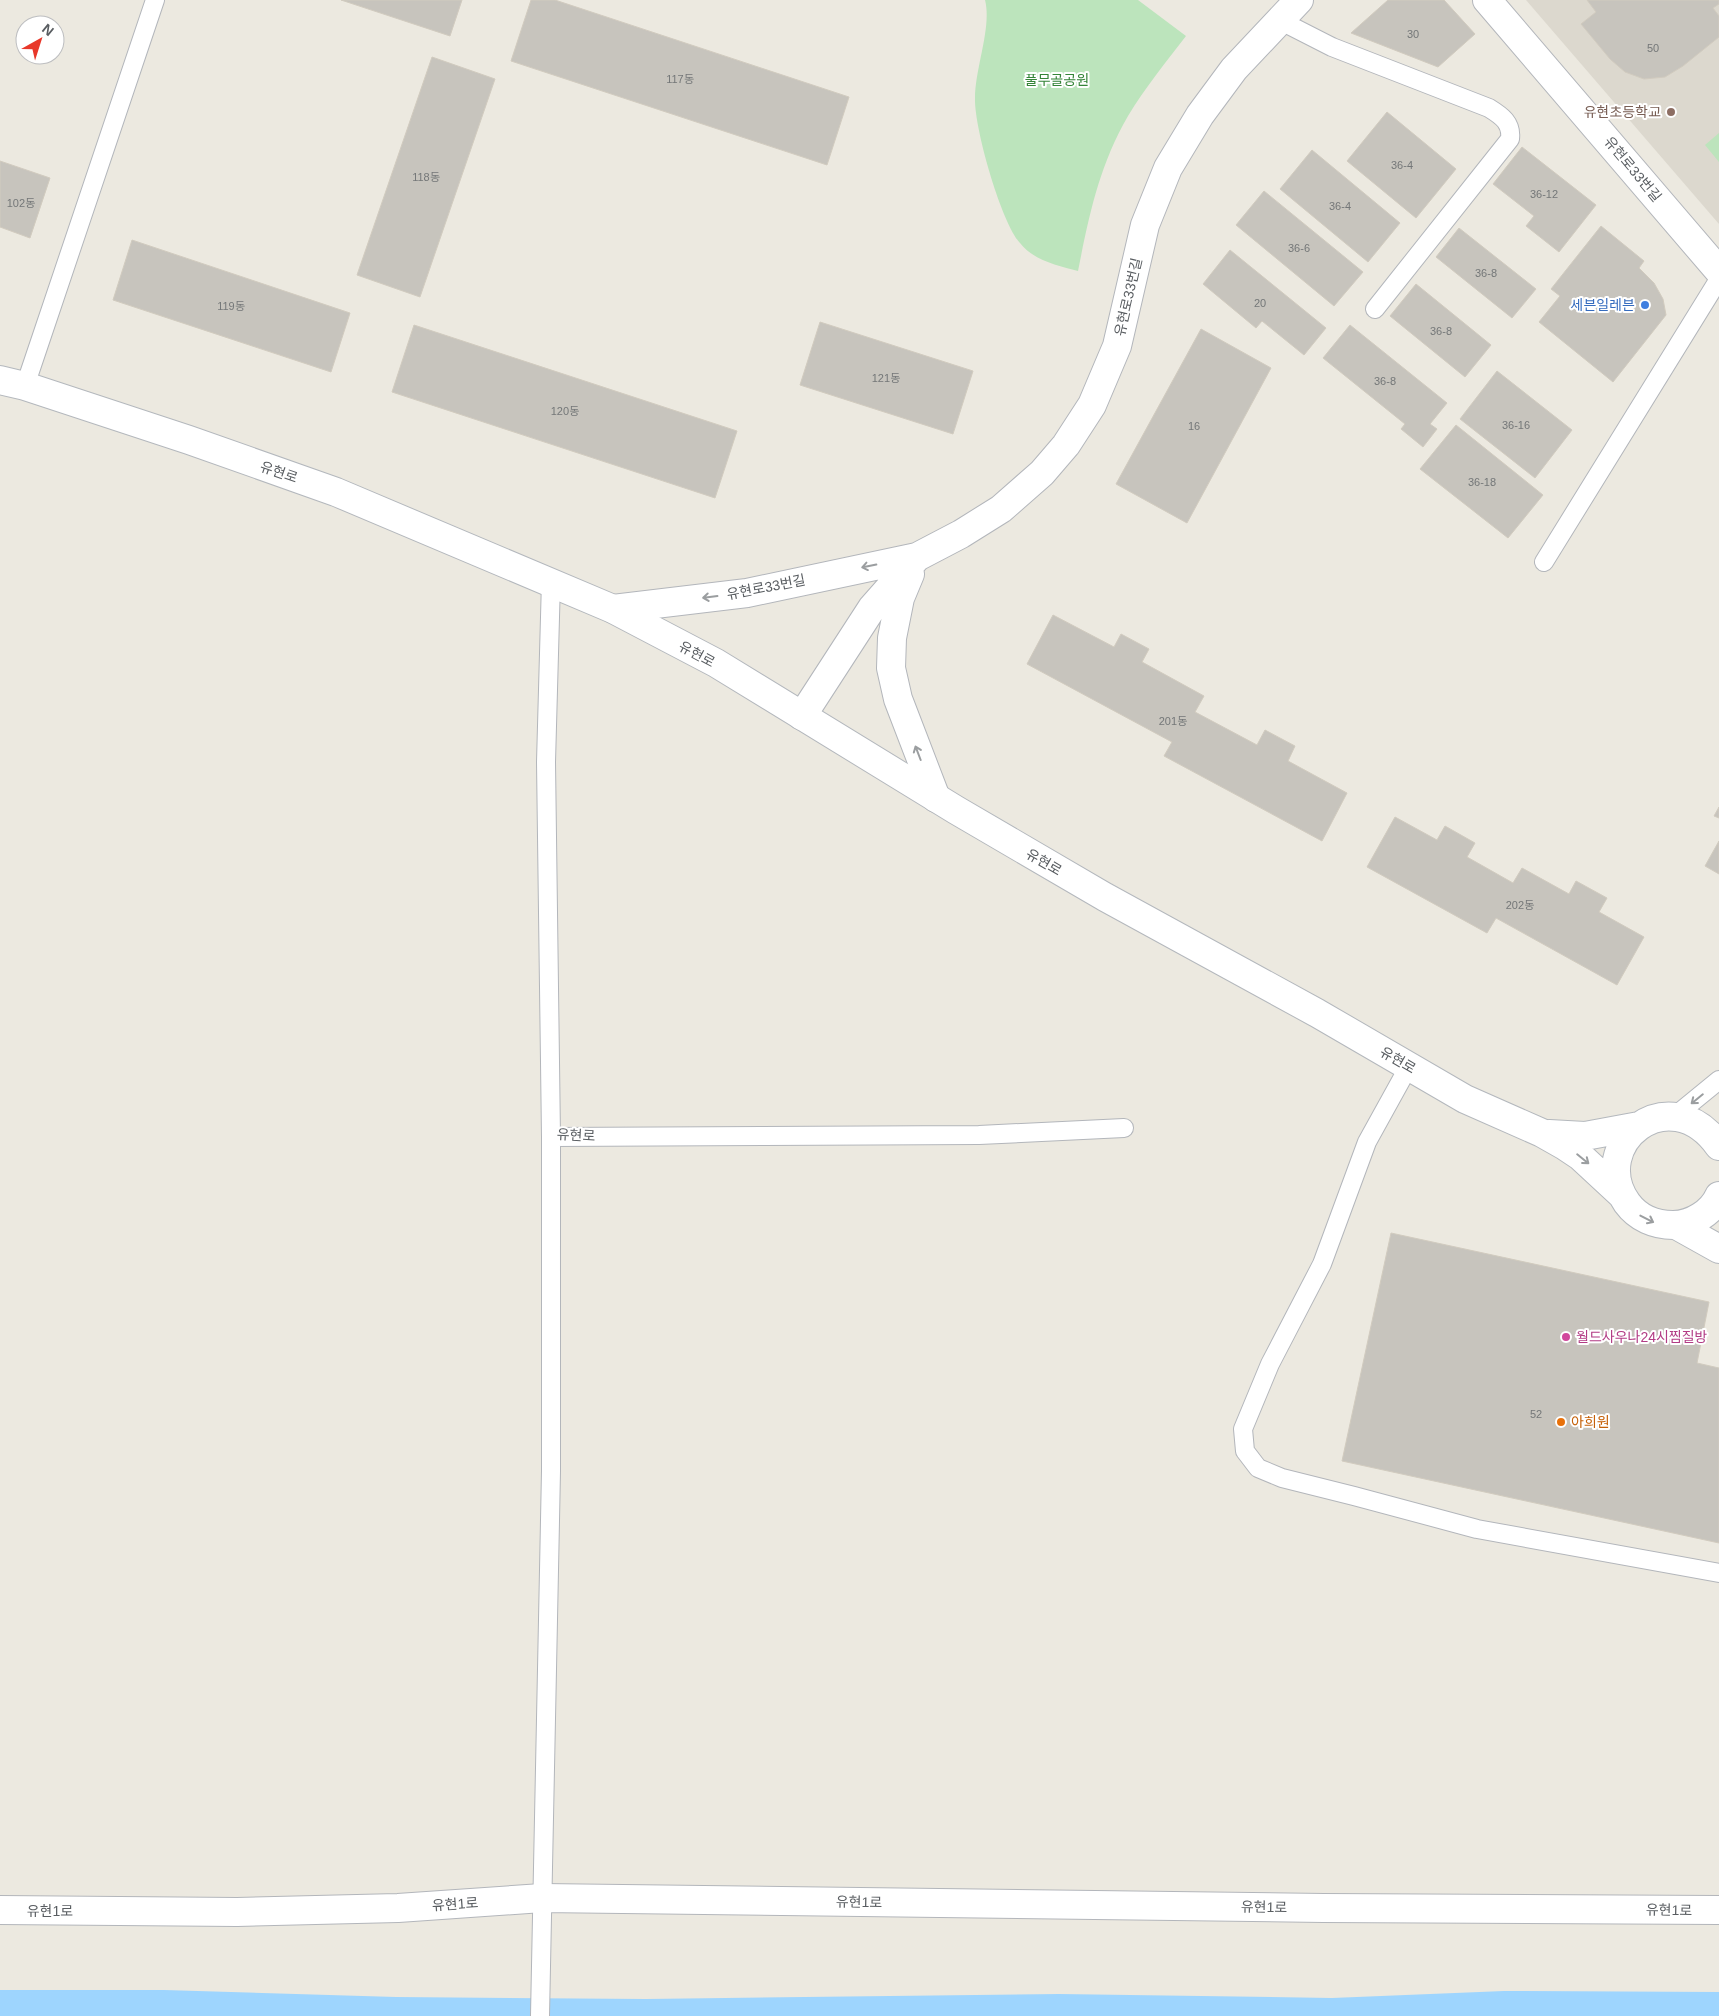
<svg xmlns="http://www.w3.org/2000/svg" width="1719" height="2016" font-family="Helvetica,'Noto Sans KR',sans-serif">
<rect width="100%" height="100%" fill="#ece9e0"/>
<!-- education -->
<path fill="#dcd8ce" d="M1526,0H1719V224Z"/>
<!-- green -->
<path fill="#bce4bc" d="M985,0H1138L1186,36C1166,62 1145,88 1128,116C1099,166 1089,216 1078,271C1058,266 1033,260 1020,243C1001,222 974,127 975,98C975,68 992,27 985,0Z
M1719,133V162L1705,145Z"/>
<!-- water -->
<path fill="#9ed5fe" d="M0,1990H164L396,1997L646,1999L1059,1994L1332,1998L1504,1991L1719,1992V2016H0Z"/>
<!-- building -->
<path fill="#c7c4bd" stroke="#d1cbbf" d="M341,0H462L450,36Z
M531,0H555L849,97L827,165L511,61Z
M1388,0H1444L1475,34L1438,67L1351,33Z
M1587,0H1719V4L1713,8L1719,16V37L1683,66L1665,77L1644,79L1625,72L1610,59L1581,24L1596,12Z
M432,57L495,79L420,297L357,275Z
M1387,112L1456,169L1416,218L1347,161Z
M1522,147L1596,205L1559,252L1526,226L1534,216L1493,184Z
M1312,150L1400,223L1368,262L1280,189Z
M0,161L50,178L30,238L0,227Z
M1264,191L1363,272L1334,306L1236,225Z
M1601,226L1644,261L1639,268L1654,283L1663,299L1666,315L1613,382L1539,322L1560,296L1551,289Z
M1459,228L1536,289L1512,318L1436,257Z
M132,240L350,313L331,372L113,300Z
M1230,250L1326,328L1304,355L1262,321L1256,328L1203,284Z
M1416,284L1491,345L1465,377L1390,316Z
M820,322L973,371L953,434L800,385Z
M414,325L737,431L715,498L392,392Z
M1350,325L1447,403L1430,424L1437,429L1423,447L1401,429L1405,424L1323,358Z
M1201,329L1271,368L1187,523L1116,484Z
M1497,371L1572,430L1535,478L1460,419Z
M1456,425L1543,495L1508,538L1420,469Z
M1053,615L1114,647L1121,634L1149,649L1142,662L1204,696L1195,712L1257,745L1265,730L1295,746L1288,761L1347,793L1322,841L1164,756L1172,742L1027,664Z
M1719,807V818L1714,816Z
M1395,817L1437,840L1445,826L1475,843L1467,857L1513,883L1522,868L1569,894L1576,881L1607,898L1599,912L1644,937L1617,985L1496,918L1487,933L1367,867Z
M1719,841V874L1705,866Z
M1391,1233L1709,1302L1697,1363L1719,1368V1543L1342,1461Z"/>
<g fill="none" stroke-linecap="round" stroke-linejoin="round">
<!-- lane casing -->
<g stroke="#b3b6bb" stroke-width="20">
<path id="lane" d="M1279,20L1332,47L1489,108C1502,116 1512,123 1510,139L1375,309
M25,386L155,0
M1544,562L1719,279
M1409,1066L1367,1142L1322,1264L1270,1364L1243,1429L1245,1451L1258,1468L1282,1478L1354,1496L1477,1529L1719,1573
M1675,1116L1719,1080
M551,1137L979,1135L1124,1128
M540,2016L551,1471V1137L546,762L551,581"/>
</g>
<!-- street casing -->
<g stroke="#b3b6bb" stroke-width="30">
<path id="street" d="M1487,0L1719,271
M910,574L900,598L892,638L891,668L898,699L936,798
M613,609L747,593L917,557
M802,716L872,608L917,557L961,534L1001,509L1042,473L1066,445L1092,405L1117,346L1145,225L1168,168L1200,115L1234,69L1299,0
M0,1910L237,1912L398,1908L542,1898L1324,1908L1719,1910"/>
</g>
<!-- secondary casing -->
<g stroke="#b4b8bd" stroke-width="30">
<path id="secondary" d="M0,380L25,386L189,440L336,492L613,609L716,663L956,810L1105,897L1317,1013L1465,1099L1542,1133L1565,1146L1580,1156L1621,1194
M1549,1134L1585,1136L1639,1126
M1719,1146C1669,1076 1586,1145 1627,1203C1638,1218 1655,1225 1673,1225C1692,1225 1712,1212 1719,1196
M1676,1225L1719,1249"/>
</g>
<!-- lane -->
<use href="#lane" stroke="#fff" stroke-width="18"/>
<!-- street -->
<use href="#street" stroke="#fff" stroke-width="28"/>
<!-- secondary -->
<use href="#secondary" stroke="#fff" stroke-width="28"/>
</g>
<!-- one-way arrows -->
<defs><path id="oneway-shaft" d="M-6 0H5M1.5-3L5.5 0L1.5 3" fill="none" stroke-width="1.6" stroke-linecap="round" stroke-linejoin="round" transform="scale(1.25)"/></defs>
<g stroke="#9b9ea0">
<use href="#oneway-shaft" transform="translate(869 566) rotate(169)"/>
<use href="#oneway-shaft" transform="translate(710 597) rotate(173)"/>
<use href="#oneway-shaft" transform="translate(918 753) rotate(-111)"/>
<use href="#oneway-shaft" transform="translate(1697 1099) rotate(141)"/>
<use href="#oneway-shaft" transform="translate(1583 1159) rotate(39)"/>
<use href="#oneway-shaft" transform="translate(1647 1219) rotate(27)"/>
</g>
<!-- markers -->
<circle fill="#8d6e63" stroke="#fff" stroke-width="2" cx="1671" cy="112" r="5"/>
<circle fill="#3f7fe0" stroke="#fff" stroke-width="2" cx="1645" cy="305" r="5"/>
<circle fill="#d1479c" stroke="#fff" stroke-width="2" cx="1566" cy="1337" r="5"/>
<circle fill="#e8710a" stroke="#fff" stroke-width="2" cx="1561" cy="1422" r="5"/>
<g text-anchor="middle" stroke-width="4" stroke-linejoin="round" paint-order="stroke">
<!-- number labels -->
<g font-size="11" fill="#747778">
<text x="1413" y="38">30</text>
<text x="1653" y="52">50</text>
<text x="680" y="83">117동</text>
<text x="1402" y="169">36-4</text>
<text x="426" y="181">118동</text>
<text x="1544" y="198">36-12</text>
<text x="21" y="207">102동</text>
<text x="1340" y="210">36-4</text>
<text x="1299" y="252">36-6</text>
<text x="1486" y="277">36-8</text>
<text x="1260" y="307">20</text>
<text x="231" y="310">119동</text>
<text x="1441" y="335">36-8</text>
<text x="886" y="382">121동</text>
<text x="1385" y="385">36-8</text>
<text x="565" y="415">120동</text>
<text x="1516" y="429">36-16</text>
<text x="1194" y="430">16</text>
<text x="1482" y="486">36-18</text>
<text x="1173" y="725">201동</text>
<text x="1520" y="909">202동</text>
<text x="1536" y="1418">52</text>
</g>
<!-- park labels -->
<g font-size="14" fill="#358438" stroke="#fff">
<text x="1057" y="85">풀무골공원</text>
</g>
<!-- education labels -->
<g font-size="14" fill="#785e54" stroke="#fff" text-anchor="end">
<text x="1661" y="117">유현초등학교</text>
</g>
<!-- street labels -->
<g font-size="14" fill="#595d61" stroke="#fff">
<text transform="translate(1633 169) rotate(50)" y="5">유현로33번길</text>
<text transform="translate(1128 297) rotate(-77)" y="5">유현로33번길</text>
<text transform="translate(279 472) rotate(19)" y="5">유현로</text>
<text transform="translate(766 587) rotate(-11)" y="5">유현로33번길</text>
<text transform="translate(697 654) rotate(28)" y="5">유현로</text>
<text transform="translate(1044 862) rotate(30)" y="5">유현로</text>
<text transform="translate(1398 1060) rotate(30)" y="5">유현로</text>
<text transform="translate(576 1135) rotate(3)" y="5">유현로</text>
<text transform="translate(859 1902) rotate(1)" y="5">유현1로</text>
<text transform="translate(455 1904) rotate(-4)" y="5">유현1로</text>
<text transform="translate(1264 1907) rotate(1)" y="5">유현1로</text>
<text transform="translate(1669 1910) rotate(1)" y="5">유현1로</text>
<text x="50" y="1916">유현1로</text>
</g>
<!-- shop labels -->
<g font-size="14" fill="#366cbe" stroke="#fff" text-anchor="end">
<text x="1635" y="310">세븐일레븐</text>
</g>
<!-- hotel labels -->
<g font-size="14" fill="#b23c85" stroke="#fff" text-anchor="start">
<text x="1576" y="1342">월드사우나24시찜질방</text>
</g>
<!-- food labels -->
<g font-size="14" fill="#c56008" stroke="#fff" text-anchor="start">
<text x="1571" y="1427">아희원</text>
</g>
</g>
<!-- north arrow -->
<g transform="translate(40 40) rotate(39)"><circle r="24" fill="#ffffff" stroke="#bdbec0"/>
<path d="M0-4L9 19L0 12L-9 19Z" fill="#e8382a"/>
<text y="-8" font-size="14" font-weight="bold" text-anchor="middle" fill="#595d61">N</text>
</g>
</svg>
